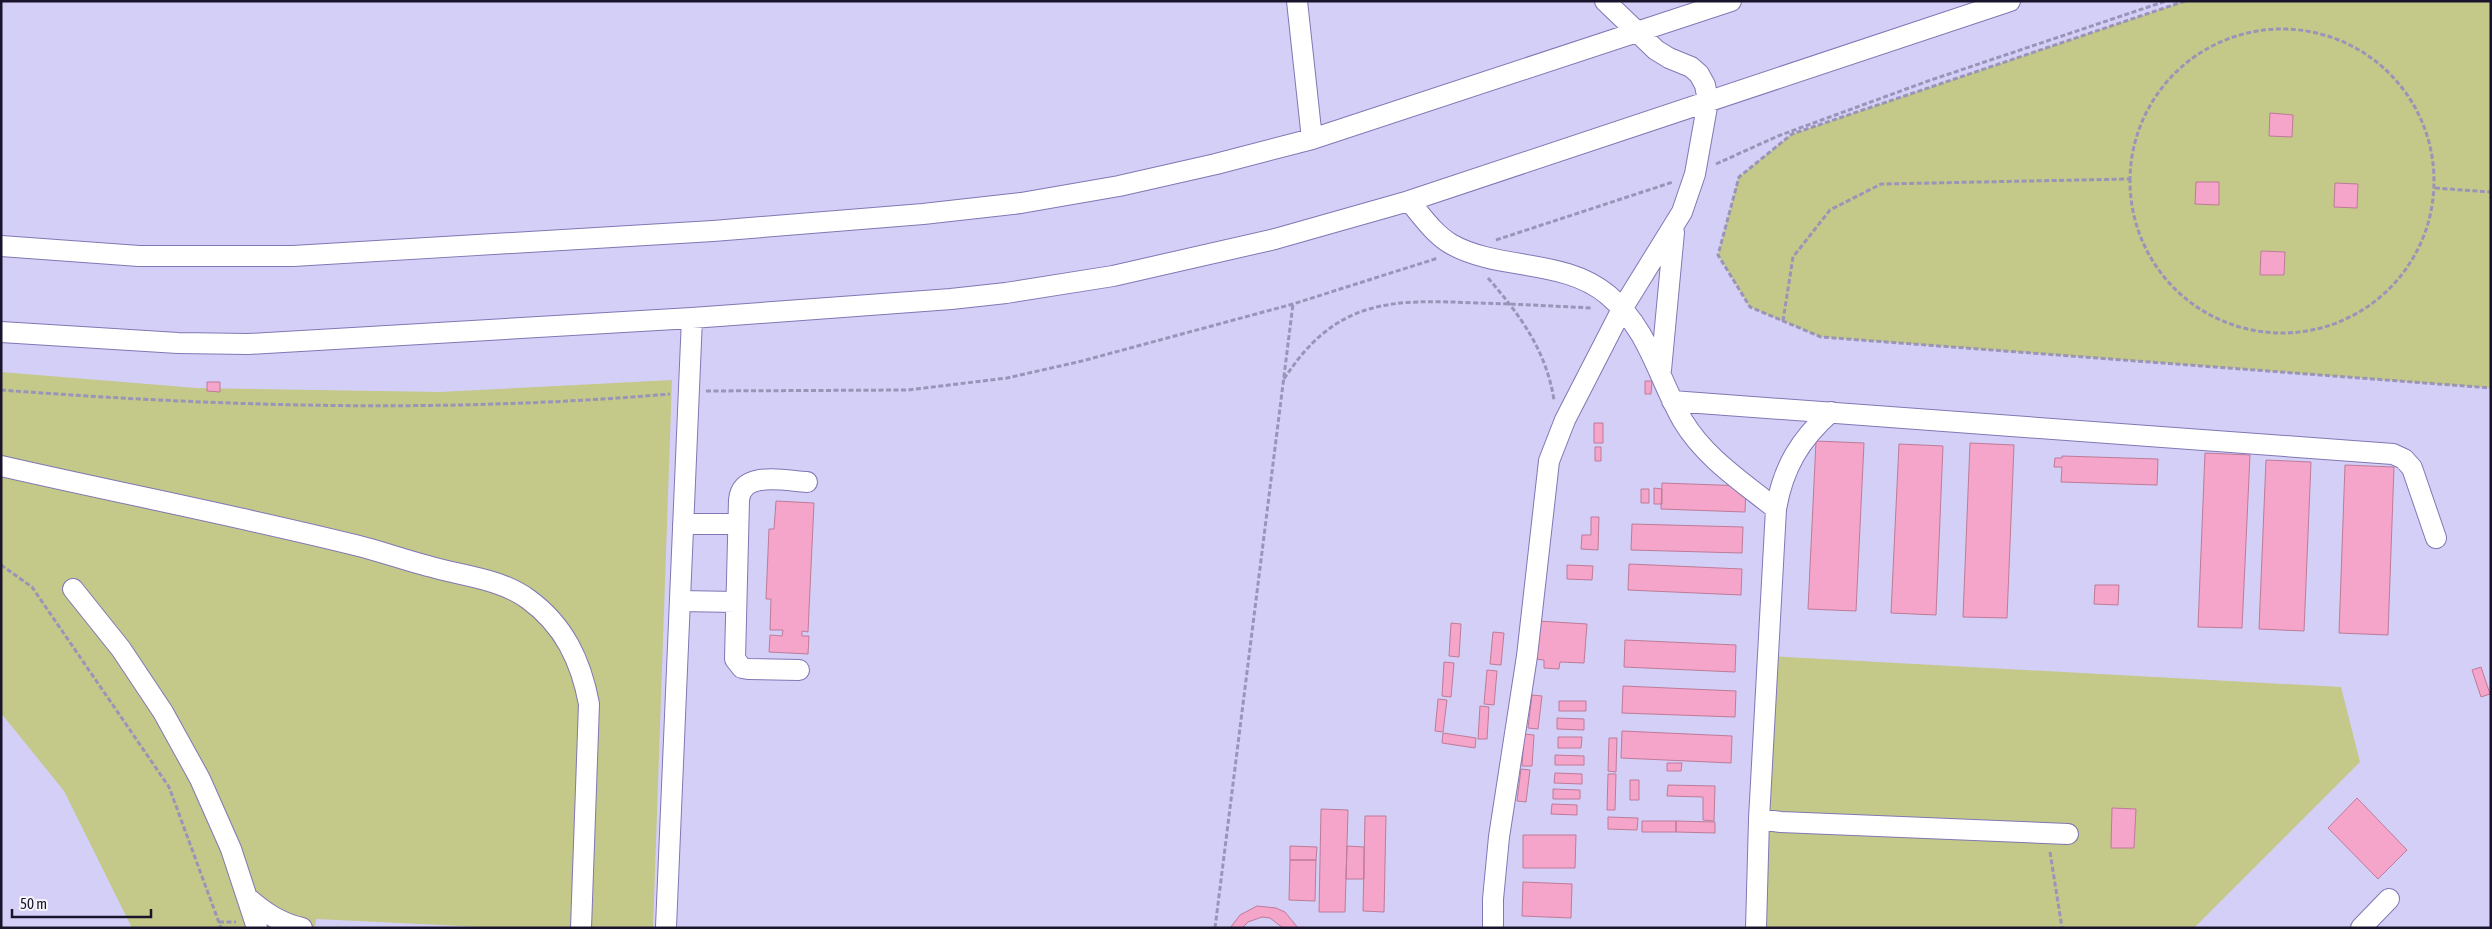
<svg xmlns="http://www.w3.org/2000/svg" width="2492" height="929" font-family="'Asap Condensed',sans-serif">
<rect width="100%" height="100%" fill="#d4cff7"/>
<!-- green -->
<path fill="#c4c889" d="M2185,1H2491V388L1821,337L1750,307L1718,255L1739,177L1792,134Z
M1,372L196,388L440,392L672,380L653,928H502L316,919L315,928H132L64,791L1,713Z
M1768,656L2341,687L2360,762L2194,928H1758Z"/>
<!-- building -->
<path fill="#f5a5c9" stroke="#bd7b99" d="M2270,113L2293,115L2292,137L2269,136Z
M2196,182H2219V205L2195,204Z
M2335,183L2358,184L2357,208L2334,207Z
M2261,251L2285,252L2284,275H2260Z
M1645,381H1652L1651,394H1645Z
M207,382H220V392L207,391Z
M1594,423H1603V443H1594Z
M1816,441L1864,443L1856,611L1808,609Z
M1970,443L2014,445L2007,618L1963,617Z
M1899,444L1943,446L1936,615L1891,613Z
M1595,447H1601V461H1595Z
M2205,453L2250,455L2242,628L2198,627Z
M2062,456L2158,459L2157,485L2061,482L2062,467H2054L2055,458H2062Z
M2266,460L2311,462L2304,631L2259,629Z
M2345,465L2394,467L2388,635L2339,633Z
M1662,483L1746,486L1745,512L1661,509Z
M1654,488L1662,489V504H1654Z
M1641,489H1649V503H1641Z
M776,501L814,503L808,632L802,631V636H809L808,654L769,652L770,635L782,636L783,630H770L771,599H766L769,529H774Z
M1591,517H1599L1598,550L1581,549L1582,535H1591Z
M1632,524L1743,527L1742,553L1631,550Z
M1629,564L1742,569L1741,595L1628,590Z
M1567,565L1593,566L1592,580L1567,579Z
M2095,585H2119L2118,605L2094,604Z
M1538,621L1587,624L1584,663L1560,662L1559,669L1544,668V660L1535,659Z
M1451,623L1461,624L1459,657L1449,656Z
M1493,632L1504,633L1501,665L1490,664Z
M1625,640L1736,645L1735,672L1624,667Z
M1444,662L1454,663L1451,697L1442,696Z
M2481,667L2490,694L2481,697L2472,670Z
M1487,670L1497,671L1494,705L1484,704Z
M1623,686L1736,691L1735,717L1622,713Z
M1532,695L1542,696L1538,729L1528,728Z
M1438,699L1447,700L1443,732L1435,731Z
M1559,701H1586V711H1559Z
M1480,706L1489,707L1487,739H1478Z
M1557,718L1584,719V730L1557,729Z
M1622,731L1732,736L1731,763L1621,758Z
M1443,733L1476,738L1475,748L1442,743Z
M1524,734L1534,735L1532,766H1522Z
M1558,737H1582L1581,748H1558Z
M1609,738H1617L1616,772L1608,771Z
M1555,755L1584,756V765H1555Z
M1667,763H1682L1681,771H1667Z
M1521,769L1530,770L1526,802L1517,801Z
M1555,773L1582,774V784L1554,783Z
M1608,774H1616L1615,810H1607Z
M1630,780H1639V800H1630Z
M1668,785L1715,786L1714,821L1703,820V797L1667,796Z
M1553,789L1580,790V799H1553Z
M2357,798L2407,850L2378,879L2328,828Z
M1552,804L1577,805V815L1551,814Z
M2112,808L2136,809L2134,848H2111Z
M1321,809L1348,810L1345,912H1319Z
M1365,816H1386L1384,912L1363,911Z
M1608,817L1638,818L1637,830L1608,829Z
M1642,821H1676V832H1642Z
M1676,821L1715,822V833L1676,832Z
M1523,835H1576L1575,868H1523Z
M1290,846L1317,847L1316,860H1290Z
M1347,846L1364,847V879H1346Z
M1290,860H1316L1315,901L1289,900Z
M1523,882L1572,884L1571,918L1522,916Z
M1257,906L1276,908L1285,912L1298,928H1283L1270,918L1262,917L1248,922L1242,928H1230L1240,915Z"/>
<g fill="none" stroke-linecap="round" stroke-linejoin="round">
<!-- minor casing -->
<g stroke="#8177b4" stroke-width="22">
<path id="minor" d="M1297,1L1312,139
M1409,201C1422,216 1434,234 1451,244C1499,271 1564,258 1608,295C1649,329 1658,378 1683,421C1705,458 1744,483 1776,509
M1,246L139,256H293L713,231L923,214L1021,203L1119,186L1216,164L1312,139L1731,1
M1,332L178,343L248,344L692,318L951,299L1006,293L1113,276L1275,239L1409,201L2010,1
M1661,370L1674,232
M1672,401L2393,454L2404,459L2412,468L2436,538
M1,466C119,493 238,516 355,545C380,551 404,560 428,566C462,576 499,578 528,599C564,625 581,661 589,704L581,928
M683,524H738
M73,589L121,649L163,712L200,779L231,849L257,928
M680,601L736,602
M799,670L748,669L742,668L735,659L739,500C742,470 786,481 807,482
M1759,819L1781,822L2068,834
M248,898C264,912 280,923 302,928
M666,927L692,318
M1493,928V899L1499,837L1527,656L1549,461L1565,420L1622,309L1682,212L1695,174L1708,101L1705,85L1699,74L1691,67L1669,58L1656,50L1605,1
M1756,928L1759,819L1776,509C1783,468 1800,439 1831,412
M2361,928L2389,899"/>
</g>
<!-- path -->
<path stroke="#9a95b8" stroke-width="3" stroke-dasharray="5 2.5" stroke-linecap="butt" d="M2185,1L1792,134L1739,177L1718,255L1750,307L1821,337L2491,388
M2130 181a152 152 0 1 1 304 0a152 152 0 1 1-304 0Z
M1716,164L1778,136L1928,81L2166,1
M2435,188L2490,192
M2491,189V198
M1496,240L1673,182
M1488,278C1520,315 1546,350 1554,400
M1783,321L1793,257L1830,210L1881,184L2129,179
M1284,379C1336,299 1390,299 1477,303C1515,304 1553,306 1591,308
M1,390C224,407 448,413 670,394
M706,391L908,390L1007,378L1082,361L1293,304L1438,258
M1,565L32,587L169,787L221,928
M2050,852L2062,928
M219,922H236
M1215,928L1293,304"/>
<!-- minor -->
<use href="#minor" stroke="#fff" stroke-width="20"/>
</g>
<!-- border -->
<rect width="2492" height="929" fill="none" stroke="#19142c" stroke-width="5"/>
<!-- scale -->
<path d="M12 909v8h139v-8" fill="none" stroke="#19142c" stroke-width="2.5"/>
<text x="20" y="909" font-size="15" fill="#19142c" stroke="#f5f4fb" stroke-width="4" paint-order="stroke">50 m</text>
</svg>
